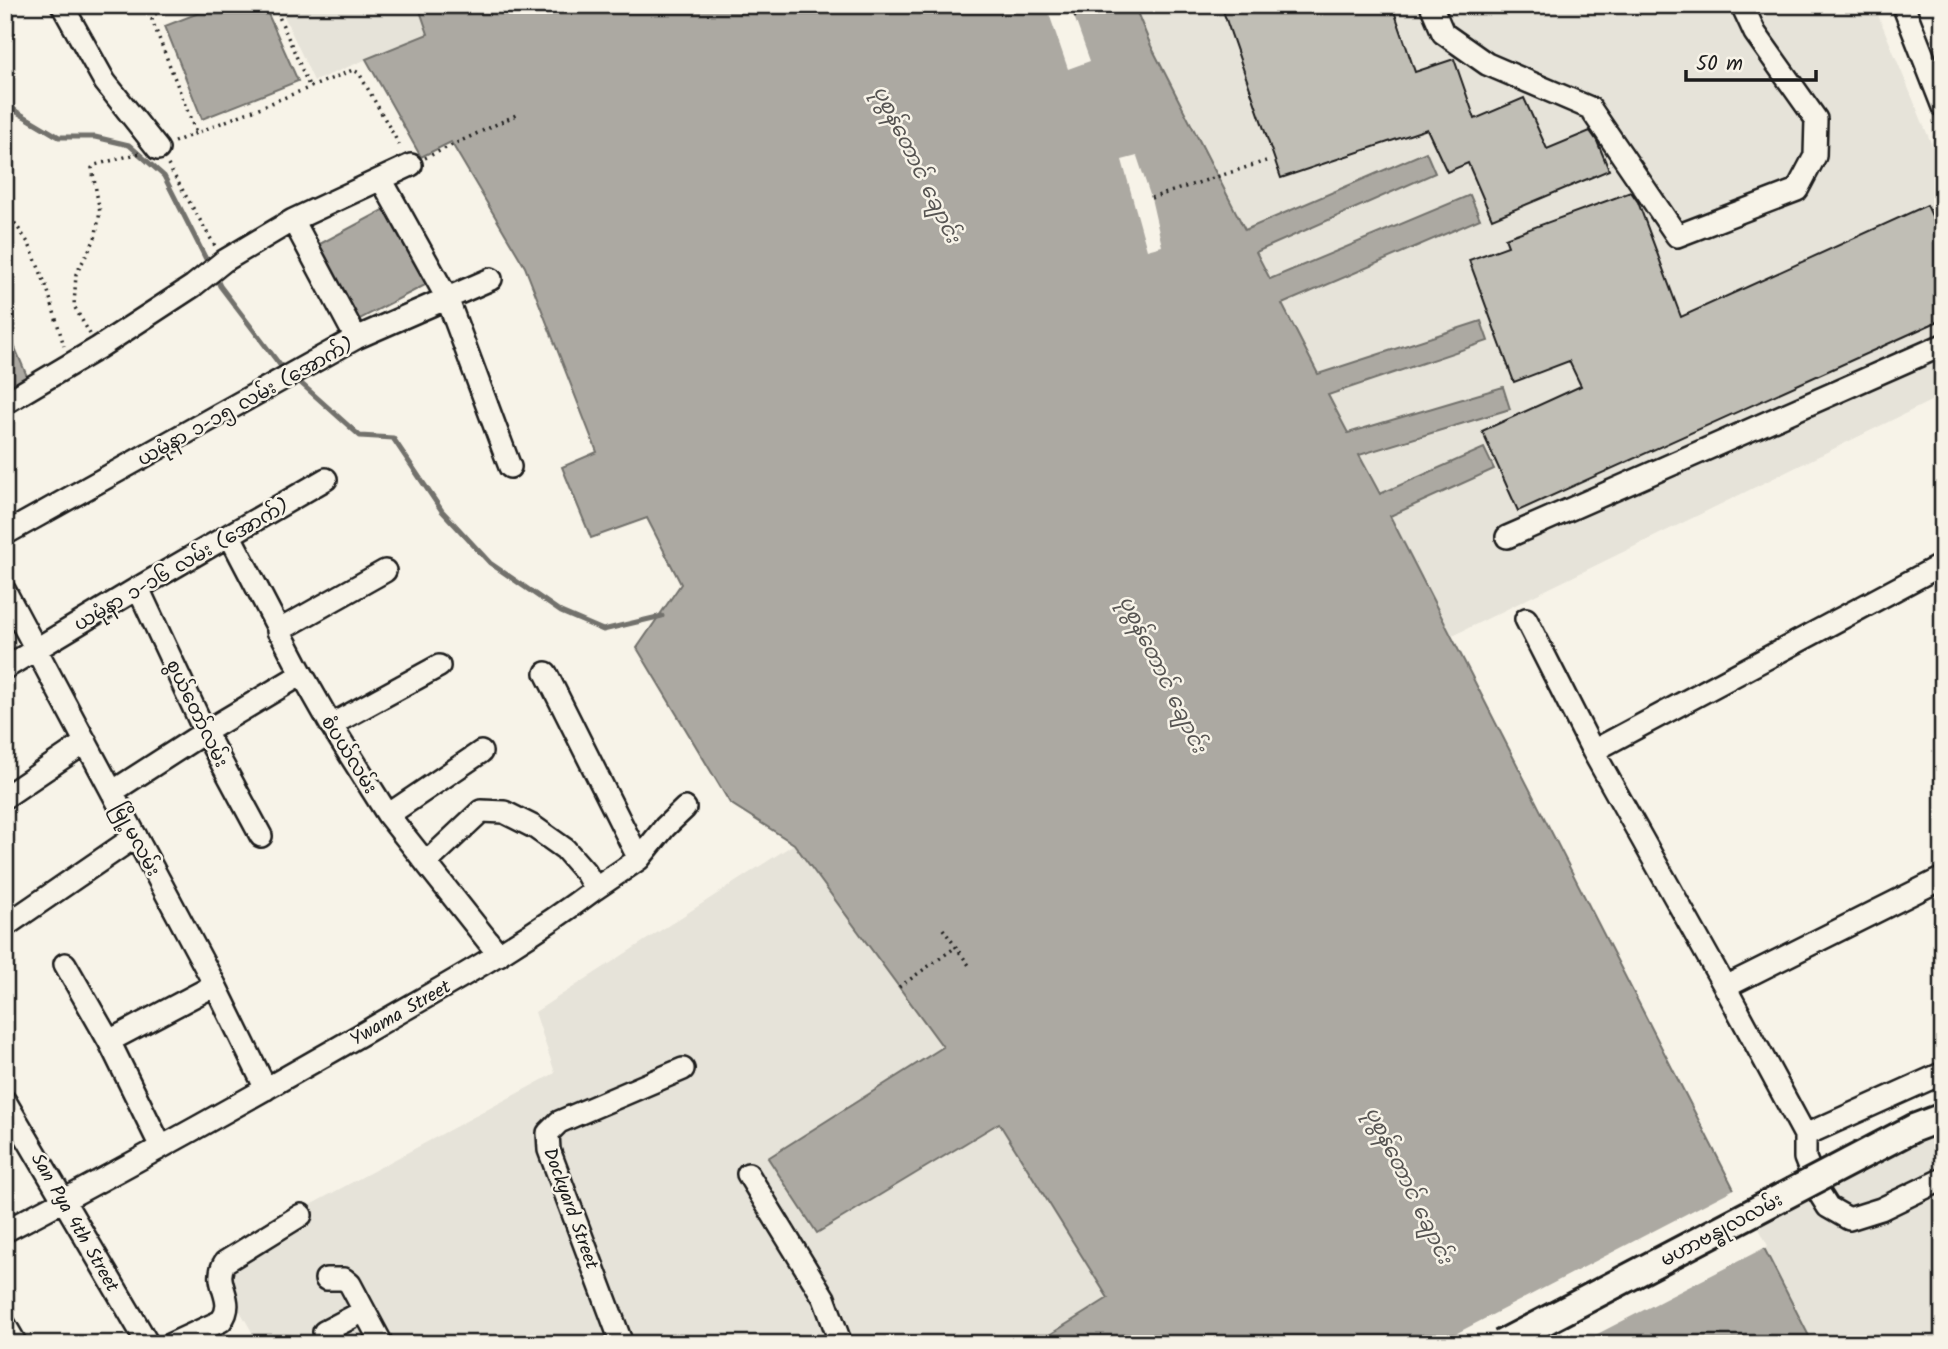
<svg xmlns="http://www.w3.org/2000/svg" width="1948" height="1349" font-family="Kalam,'Noto Sans Myanmar',sans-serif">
<rect width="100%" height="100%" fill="#f7f3e8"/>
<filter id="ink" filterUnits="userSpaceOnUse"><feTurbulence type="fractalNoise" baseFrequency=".0143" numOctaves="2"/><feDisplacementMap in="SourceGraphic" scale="14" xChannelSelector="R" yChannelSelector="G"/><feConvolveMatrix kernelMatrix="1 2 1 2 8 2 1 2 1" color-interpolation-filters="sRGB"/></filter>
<g filter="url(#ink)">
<!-- built -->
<path fill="#e6e3d9" d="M279,5H418L428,34L314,81Z
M1134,5H1874L1943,172V395L1452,636L1151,46Z
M794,844L1000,1123L1136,1344H259L210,1259L555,1073L535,1012Z
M1943,1105V1344H1813L1741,1201Z"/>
<!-- water -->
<path fill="#aca9a2" stroke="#72716c" stroke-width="2" d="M219,5H264L298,81L202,119L165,26Z
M418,5H1134L1151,46L1245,230L1426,152L1435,173L1256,252L1270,279L1470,195L1480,219L1282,304L1318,374L1481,321L1488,341L1328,395L1348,433L1503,387L1510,409L1359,455L1380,494L1484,448L1494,469L1390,516L1813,1344H1035L1108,1298L999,1123L817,1233L768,1158L943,1047L794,844L730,803L637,648L681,584L647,518L591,538L562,467L597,452L525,267L451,142L421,157L366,59L428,34Z
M389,207L429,283L358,320L318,245Z
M5,324L29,381L5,394Z"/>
<!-- pier -->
<path fill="#f7f3e8" d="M1046,5H1070L1090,61L1068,69Z
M1137,156L1151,198L1162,246L1147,250L1122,160Z
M1738,1187L1768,1246L1578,1344H1436Z"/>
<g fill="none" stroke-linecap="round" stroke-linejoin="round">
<!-- stream -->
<path stroke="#72716c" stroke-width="5" d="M5,102L17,112L59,137H95L129,145L164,176L210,267
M215,275L220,286L280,365L286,371
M294,377L360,436L393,438L442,511L490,563L561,612L603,630L662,616"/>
</g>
<!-- building -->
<path fill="#c0beb5" stroke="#1c1c1c" stroke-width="2" d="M1221,5H1348L1349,10L1362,5H1392L1415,72L1454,59L1475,119L1524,98L1547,149L1590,131L1597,141L1609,170L1492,219L1468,163L1447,172L1427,129L1281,178Z
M1631,192L1638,202L1681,317L1927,205L1943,240V319L1518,511L1482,431L1581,386L1569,361L1514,382L1469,260L1508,246L1505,238Z"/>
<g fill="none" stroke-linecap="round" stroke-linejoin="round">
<!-- minor casing -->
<g stroke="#1c1c1c" stroke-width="26">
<path id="minor" d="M62,5L105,82L158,149
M1431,5L1443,33L1487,64L1590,108L1677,236L1797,190L1815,156L1816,119L1755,33L1742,5
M1903,5L1943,107
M381,179L447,298L510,467
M293,220L356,338
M5,403L98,348L193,286L224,261L293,220L411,165
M5,534L356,338L491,279
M230,536L302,674L331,725L388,815L499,955
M1507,537L1943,345
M138,588L205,732L261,836
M5,591L215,985L266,1089
M1526,619L1593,751L1725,987L1805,1135V1158L1818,1191L1828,1207L1849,1219L1881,1209L1943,1179
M278,631L385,571
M5,668L138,588L326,479
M546,673L639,859
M331,725L439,666
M1593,751L1943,564
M112,792L205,732L302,674
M5,797L86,742
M388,815L481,752
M595,889L639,859L665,827L685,808
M5,926L136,836
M65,964L109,1041L161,1147
M1725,987L1943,878
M109,1041L215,985
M5,1101L148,1344
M1805,1135L1943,1073
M748,1174L824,1298L841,1344
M5,1231C128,1167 249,1099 369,1030C446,985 524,943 595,889L586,873L565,849L534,827L504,812L481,811L426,863
M326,1279H344L350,1284L382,1344
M5,1325L16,1344
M324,1332L364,1311
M171,1344L221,1321C238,1299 211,1284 225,1262L301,1215
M622,1344L549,1150L548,1133L559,1122L683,1069"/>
</g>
<!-- path -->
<path stroke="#1c1c1c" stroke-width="3.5" stroke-dasharray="2 5" stroke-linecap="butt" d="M176,5L155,14L152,20L196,133
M274,5L310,88
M1074,17L1112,5
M174,142L353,70L359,73L401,148
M425,158L518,114
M168,165L215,246
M1151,198L1266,161
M5,213L10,216L29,244L47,288L64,346
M90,334L74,306L76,274L95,239L100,212L92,168L95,165L140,153
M943,929L971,968
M899,987L956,947"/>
<!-- minor -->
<use href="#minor" stroke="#f7f3e8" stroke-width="21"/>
<!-- major-bridge casing -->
<g stroke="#1c1c1c" stroke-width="32" stroke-linecap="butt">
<path id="major-bridge" d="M1501,1344L1914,1128L1943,1117"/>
</g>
<!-- major-bridge -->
<use href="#major-bridge" stroke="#f7f3e8" stroke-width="26"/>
</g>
</g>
<g text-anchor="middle" stroke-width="5" stroke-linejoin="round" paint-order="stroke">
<!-- street labels -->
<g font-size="19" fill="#1c1c1c" stroke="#f7f3e8">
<text transform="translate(245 401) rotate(-29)" y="7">ယမုံနာ ၁-၁၅ လမ်း (အောက်)</text>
<text transform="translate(181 564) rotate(-30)" y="7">ယမုံနာ ၁-၁၆ လမ်း (အောက်)</text>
<text transform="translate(198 713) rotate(64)" y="7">စွယ်တော်လမ်း</text>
<text transform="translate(350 754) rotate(58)" y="7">စံပယ်လမ်း</text>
<text transform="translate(137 839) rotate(62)" y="7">မြို့မလမ်း</text>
<text transform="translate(400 1012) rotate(-30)" y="7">Ywama Street</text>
<text transform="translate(572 1208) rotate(70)" y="7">Dockyard Street</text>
<text transform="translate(76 1222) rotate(60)" y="7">San Pya 4th Street</text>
<text transform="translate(1721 1229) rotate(-28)" y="7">မဟာဗန္ဓုလလမ်း</text>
</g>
<!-- water labels -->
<g font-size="21" font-style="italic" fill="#565452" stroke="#f7f3e8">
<text transform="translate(917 164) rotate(64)" y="7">ပုစွန်တောင် ချောင်း</text>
<text transform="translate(1163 674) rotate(64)" y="7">ပုစွန်တောင် ချောင်း</text>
<text transform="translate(1409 1185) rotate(64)" y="7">ပုစွန်တောင် ချောင်း</text>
</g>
</g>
<!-- margin -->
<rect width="1948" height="1349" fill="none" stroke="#f7f3e8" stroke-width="28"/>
<rect x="14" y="14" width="1920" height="1321" fill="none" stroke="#1c1c1c" stroke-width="2.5" filter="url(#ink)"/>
<!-- scale -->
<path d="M1686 70v10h130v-10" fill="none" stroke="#1c1c1c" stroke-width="3.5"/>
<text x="1696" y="70" font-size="21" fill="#1c1c1c" stroke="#f7f3e8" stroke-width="5" paint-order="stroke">50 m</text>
</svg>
